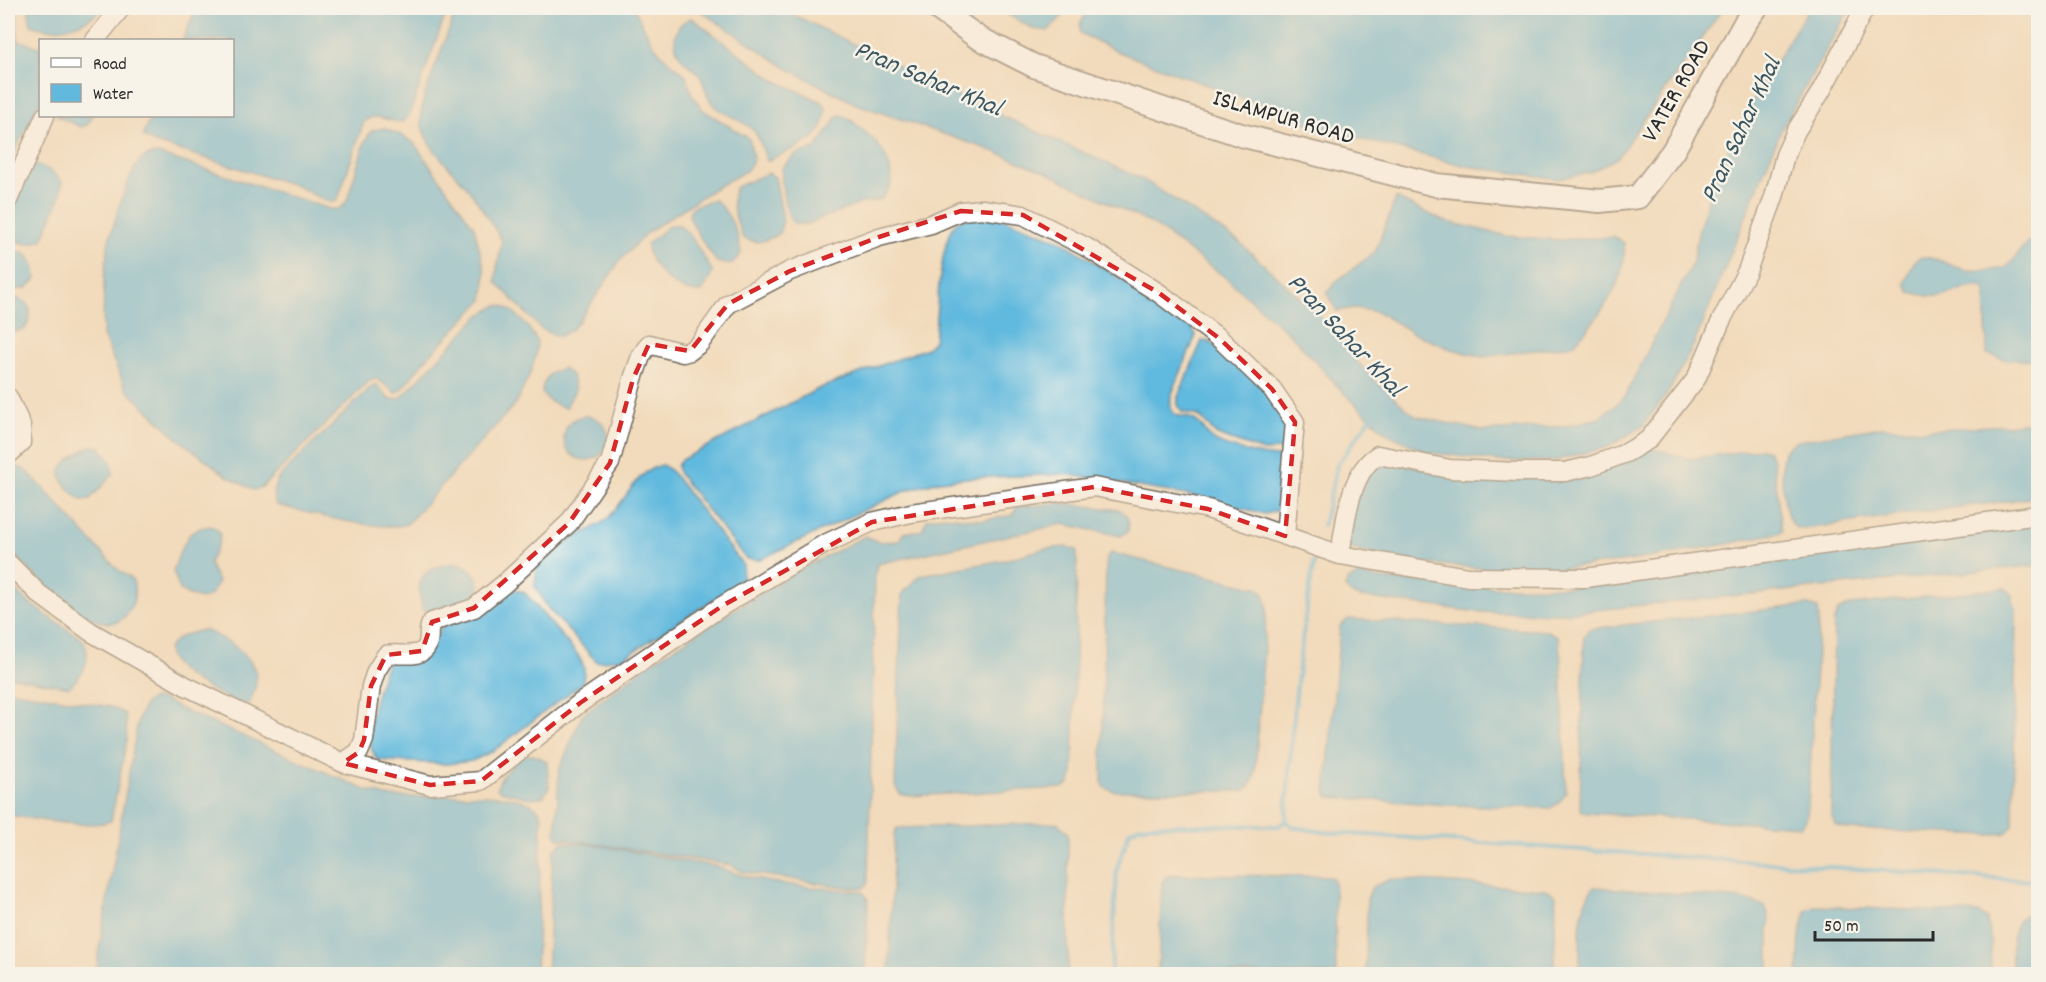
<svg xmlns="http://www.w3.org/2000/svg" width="2046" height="982" font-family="Dekko,sans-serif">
<rect width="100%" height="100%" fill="#f7f3e8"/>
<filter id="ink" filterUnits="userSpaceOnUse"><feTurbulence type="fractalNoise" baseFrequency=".0167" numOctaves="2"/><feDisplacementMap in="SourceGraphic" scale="12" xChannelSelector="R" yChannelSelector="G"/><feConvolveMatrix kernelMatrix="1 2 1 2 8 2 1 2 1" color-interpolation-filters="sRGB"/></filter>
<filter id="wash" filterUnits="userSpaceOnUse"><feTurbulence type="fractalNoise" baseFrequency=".008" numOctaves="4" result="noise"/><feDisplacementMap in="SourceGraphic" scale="24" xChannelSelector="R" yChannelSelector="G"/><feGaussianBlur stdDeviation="1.35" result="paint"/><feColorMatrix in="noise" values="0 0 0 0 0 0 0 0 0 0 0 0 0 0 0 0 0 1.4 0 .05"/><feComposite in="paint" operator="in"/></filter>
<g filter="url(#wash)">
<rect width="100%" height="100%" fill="#f2dbbc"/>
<!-- water -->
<path fill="#61b9de" stroke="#467284" stroke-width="1.5" d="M8,8H15C19,19 15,29 19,41L39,47L40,49V101L8,165Z
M28,8H102C87,26 53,34 31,25Z
M196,8H448L409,115L405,121C389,125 374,108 363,124L338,199L334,202L324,200L297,186L153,142L144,137V132L152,116H232V40H183Z
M457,8H634L652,43L666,59L686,75L692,95L703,110L745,136L749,139L753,157L752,163L746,171L715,188L646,233L619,262L579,321L571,330L558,337L541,329L496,282L497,268L502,241C492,224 481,206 469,190C455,172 427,149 422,126C419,116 423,105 425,94Z
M696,8H780L971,102L1144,180L1238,241L1320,316L1347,351L1374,380L1415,416L1483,431L1566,426L1596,419L1614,407L1625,396L1693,262L1699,229L1717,172L1757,92L1809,8H1850L1781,130L1694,344L1669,391L1642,427L1608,447L1553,461H1496L1426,452L1386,433L1344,393L1291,335L1226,278L1154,225L1048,173L993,151L856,104L787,68Z
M997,8H1070L1048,31L1033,29Z
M1090,8H1723L1617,158L1591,172L1558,179L1466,166L1326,130L1119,52L1080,33V23Z
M692,18L774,80L820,101L826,107C825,145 795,146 767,161C763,152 760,138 754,131C744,120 726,116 715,106C703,94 708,90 701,78C697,70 691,68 685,62C670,47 672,24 692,18Z
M840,115C848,116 853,122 859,127C876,139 893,160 891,183C890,188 885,194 882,199L862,203L806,224C805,224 797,224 796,224C784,219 781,179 782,168L795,155L816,148L837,117Z
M56,116H93L87,125L81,127Z
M383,128L401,135L414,143L474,227L485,271V285L483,300L426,359L400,391L396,393L377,379H371L262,487L254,490L227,476L177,438L126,389L103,336L104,278L109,240L120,204L131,175L140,160L149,155L158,154L330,209C338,210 342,209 347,201L364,144L371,131Z
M35,165C47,167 54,173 62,182L60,197L42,240L27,244L8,239V217L29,168Z
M768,173L775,177L783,220L779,234C765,241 759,245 743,238C738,224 727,201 736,187Z
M1396,198L1444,221L1507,236L1558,240L1614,237L1624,243C1628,282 1598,318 1573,345L1482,357L1448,348L1413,333L1378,312L1355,308L1337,311L1327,294L1334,283L1375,252Z
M715,200C731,214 738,232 741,254L731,265L717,262C710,253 688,221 689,212L694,206Z
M997,216L1063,242L1180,317L1190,326L1196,335L1171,396C1168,423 1182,412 1196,421C1202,425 1206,434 1212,439C1223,447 1264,457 1279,457L1284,462L1283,504L1278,510L1265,514L1204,498L1066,474L965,478L939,481L907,490L759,560L746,559L679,474L677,466L681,460L820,388L927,348L934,341C937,315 939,242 956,223C965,214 985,217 997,216Z
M670,225H679L690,235L713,272L702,292C695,291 687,292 682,289C666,281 647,262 647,244Z
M2029,241H2038V359L2007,360L1987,354L1985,288C1969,284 1959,292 1944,295C1932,298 1922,295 1910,292L1905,283L1914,262L1921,257C1940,258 1946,264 1962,269C1970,271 2002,271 2008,266C2017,259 2019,248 2029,241Z
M22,252C33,259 35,266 36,279L27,288L12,290L8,289V254Z
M14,297C32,302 34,314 25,329L14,332H8V298Z
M498,305L506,307L515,313L528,327L537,341L536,354L530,374L516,403L407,524C381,533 305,512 276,505C271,494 274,486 280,476L372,386L376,384L390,400L401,398L480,315Z
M1202,341H1207L1214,345C1237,365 1310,414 1281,450L1263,451L1217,435L1199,416L1182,412L1178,405V397Z
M563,368L572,376L575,390L566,408C558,405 549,403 544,396C539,391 545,379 550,374C553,371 559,370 563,368Z
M564 438a22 22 0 1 1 44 0a22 22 0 1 1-44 0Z
M2038,421V497L1913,513L1804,529L1796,528C1793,524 1789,521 1788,516C1784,502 1777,461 1786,449C1789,445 1793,443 1798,441L1882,427L1924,430L2007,425Z
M91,446L100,447L111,462L113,474L90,499L81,500C47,471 59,465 91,446Z
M1651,448L1689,459L1760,449L1768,451L1773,460L1782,532L1727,544L1630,561L1526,572L1407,562L1351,549C1344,517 1361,487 1376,461L1491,478Z
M8,465L22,468L30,474L116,568L133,580C136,594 135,603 126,615C100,648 26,567 8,548Z
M663,465L672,472L743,565L742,578L735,586L623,658L597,662L548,608L535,586L537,566C548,557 559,547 570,540C583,532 596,529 607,519C626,502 636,469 663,465Z
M1060,503L1120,510C1129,516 1130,521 1128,531L1121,536L1063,524L877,564L875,575L868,882L864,888H850L743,872L731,865L558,838L556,833L559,771L582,715L650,663L788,576L865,536L879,542L899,541L903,533L922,530L927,519L943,516L983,520L1014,515L1016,507Z
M2038,521V565L1566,613L1478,612L1360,597L1351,594L1345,587L1348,580L1359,575L1381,579L1497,587H1576L1637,582L1943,532Z
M210,526C231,532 213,551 209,564L218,581C209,605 199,601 180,590L173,571L181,549L190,534L200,528Z
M1067,547L1077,550V562L1073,773L1069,784L1062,788L909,796L900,794L895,786L902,594L921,575L1004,560L1043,549Z
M1111,553L1258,588L1264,594L1267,604L1255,773C1253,783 1251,787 1242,791H1114L1105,788L1102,782V758L1106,569L1107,557Z
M455,563C474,565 487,586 473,600C465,610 436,613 424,611C418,596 415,578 432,569C438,565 448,565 455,563Z
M8,583L29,603L83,640C93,659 84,674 69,687L8,676Z
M2005,588L2011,594L2016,610L2013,826L2006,833L1990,835L1846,829L1835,825L1831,814L1834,621L1838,611L1851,605Z
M512,589L524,592L577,654C584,665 587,672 581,684L493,751L472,761L446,764L378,760C358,740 379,684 388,661L437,636L440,629L445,624L466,617Z
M1808,605L1818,608L1819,616L1808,807L1806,820L1801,826L1587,813L1580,810L1584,636L1589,629Z
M1348,619L1548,631L1558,637L1561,660L1566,793L1558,804L1550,808L1449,805L1329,797L1326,792L1340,626Z
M204,630C222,637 251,652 256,674C258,683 253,694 250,702L244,705C228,700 188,679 177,667C172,662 169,657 168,650C175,636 189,633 204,630Z
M8,690L111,707L125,714L127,739L111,821C90,829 32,819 8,815Z
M152,699H162L181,709L366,790C374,792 384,796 393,797C422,799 532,783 542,816L536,974H97L98,955L138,720L145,704Z
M524,755C533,754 540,756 547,762L549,787L543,797L530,798L500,791L497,788C501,773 513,765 524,755Z
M1058,823L1068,833V974H889L894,834L897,828Z
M562,842L595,845L720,867C758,886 820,887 863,892L868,900L865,974H547L553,856L554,850Z
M1173,875L1328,876L1333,878L1335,890L1336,974H1158L1162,883L1166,877Z
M1391,879L1547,889L1556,896L1554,974H1366L1367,899L1372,887Z
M1594,887L1741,899L1765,906L1769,917V974H1580C1581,947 1575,909 1594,887Z
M1817,906L1978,913L1987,919L1991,942L1990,974H1798L1800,935L1806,911Z
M2024,915H2038V974H2012C2012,954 2008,929 2024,915Z"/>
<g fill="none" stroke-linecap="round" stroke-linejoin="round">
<!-- stream -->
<path stroke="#61b9de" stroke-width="4.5" d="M1323,526L1337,465L1374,413
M1286,821L1293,827L1323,832L2034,881
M1111,974L1117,868L1129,832L1138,827L1150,825L1279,826L1286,821C1291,734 1299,647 1314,562"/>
</g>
</g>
<g filter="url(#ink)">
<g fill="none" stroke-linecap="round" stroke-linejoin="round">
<!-- minor casing -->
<g stroke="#71695e" stroke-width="21">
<path id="minor" d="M95,40L121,8
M8,200L45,116
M8,397L21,425V443L8,455
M1340,555C1345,525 1349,472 1378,455L1450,469L1518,472H1565L1591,466L1626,453L1648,440L1696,379L1721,321L1747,271L1774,197L1785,155L1796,131L1820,93L1865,8
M8,563L39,594L91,632L186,686L343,763L430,785L481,781L580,703L722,606L823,545L872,522L911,513L1094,487L1208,509L1340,555L1468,577L1585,578L2038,515
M343,763L359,752L364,740L371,686L376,671L386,655C397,652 421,660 427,646C431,638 426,630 432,622L474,608L504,584L569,523L610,463L633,379L641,356L649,344L683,353L690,351L700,343L728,304L790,271L879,237L931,224L961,211L982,209L1023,215L1086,247L1159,293L1220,339L1272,389L1295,422L1285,536"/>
</g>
<!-- tertiary casing -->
<g stroke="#71695e" stroke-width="26">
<path id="tertiary" d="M937,8L977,37L1034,66L1241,135L1436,185L1600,201L1638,197L1673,151L1745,23L1756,8"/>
</g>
<!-- minor -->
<use href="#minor" stroke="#fff" stroke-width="18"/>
<!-- tertiary -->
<use href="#tertiary" stroke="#fff" stroke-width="22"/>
</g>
</g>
<!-- marked area -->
<path d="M0 0H2046V982H0ZM961,211L1023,215L1159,293L1220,339L1272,389L1295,422L1285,536L1208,509L1094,487L872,522L722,606L580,703L481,781L430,785L343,763L359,752L364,740L371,686L386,655L422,651L432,622L474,608L569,523L610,463L633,379L649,344L690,351L728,304L790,271L879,237Z" fill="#f2dbbc" fill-opacity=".55" fill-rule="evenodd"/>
<path fill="none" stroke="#d62828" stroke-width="4.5" stroke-dasharray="12 8" stroke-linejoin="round" d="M961,211L1023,215L1159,293L1220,339L1272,389L1295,422L1285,536L1208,509L1094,487L872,522L722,606L580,703L481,781L430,785L343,763L359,752L364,740L371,686L386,655L422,651L432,622L474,608L569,523L610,463L633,379L649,344L690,351L728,304L790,271L879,237Z"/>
<g text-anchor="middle" stroke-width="5" stroke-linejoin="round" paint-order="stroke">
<!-- street labels -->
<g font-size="24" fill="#2b2b2b" stroke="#f7f3e8">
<text transform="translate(1675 90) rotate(-60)" y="8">VATER ROAD</text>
<text transform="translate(1284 116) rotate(16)" y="8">ISLAMPUR ROAD</text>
</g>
<!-- water labels -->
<g font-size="26" font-style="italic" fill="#3b5661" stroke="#f7f3e8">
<text transform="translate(929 77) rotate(23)" y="9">Pran Sahar Khal</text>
<text transform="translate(1739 129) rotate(-65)" y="9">Pran Sahar Khal</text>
<text transform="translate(1347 334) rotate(47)" y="9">Pran Sahar Khal</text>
</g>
</g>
<!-- margin -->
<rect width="2046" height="982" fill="none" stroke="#f7f3e8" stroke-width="30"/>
<!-- legend -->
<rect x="39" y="39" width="195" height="78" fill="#f7f3e8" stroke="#a5a39c" stroke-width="1.5"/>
<rect x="51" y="58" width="30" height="9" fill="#ffffff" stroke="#a5a39c" stroke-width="1.5"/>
<text x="93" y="69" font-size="18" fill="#2b2b2b">Road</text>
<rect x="51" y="84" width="30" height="18" fill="#61b9de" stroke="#a5a39c" stroke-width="1.5"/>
<text x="93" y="99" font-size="18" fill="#2b2b2b">Water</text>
<!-- scale -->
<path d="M1815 931v9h118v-9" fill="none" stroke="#2b2b2b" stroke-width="3"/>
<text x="1824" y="931" font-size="18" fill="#2b2b2b" stroke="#f7f3e8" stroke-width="4.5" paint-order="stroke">50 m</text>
</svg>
